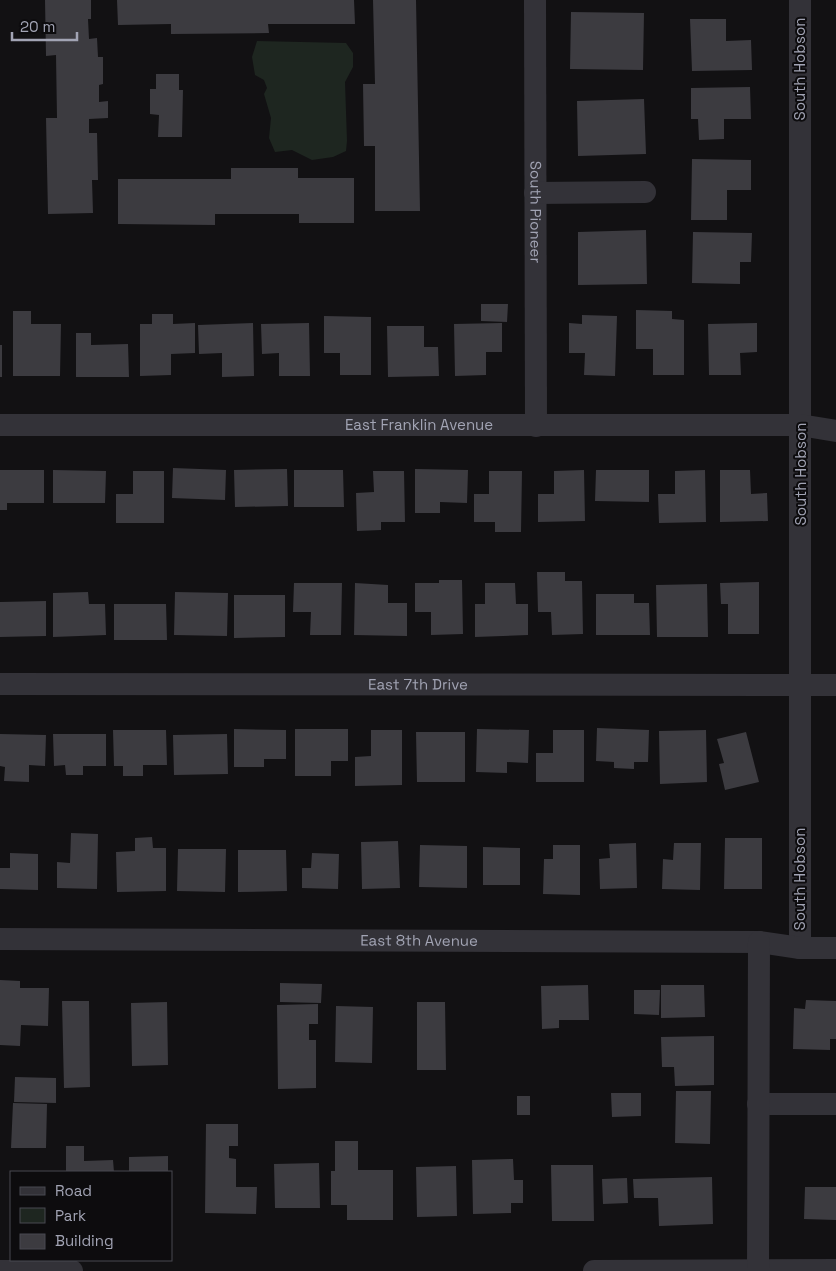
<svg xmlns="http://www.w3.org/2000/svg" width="836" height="1271" font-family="'Space Grotesk',sans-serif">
<rect width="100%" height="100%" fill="#121113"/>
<!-- green -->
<path fill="#1e2620" d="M257,41L346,43L353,53V67L345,82L347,141L346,151L333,157L312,160L292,150L275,152L269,138L271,118L264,94L267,88L264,80L255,75L252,57Z"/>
<!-- building -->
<path fill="#3c3b40" d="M45,0H91V19H88L89,39L97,38L98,57H103V84L99,85V102L108,101V118L89,119V133H97L98,180H92L93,213L48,214L46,118H57L56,55L46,56Z
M117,0H354L355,24H268L269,33L171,34V24L118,25Z
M373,0H416L420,211H375V146H364L363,84H375Z
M571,12L644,13L643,70L570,69Z
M690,19H726V41L751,40L752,70L692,71Z
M156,74H179V90H183L182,137H158L159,115L150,114V89H156Z
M750,87L751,119H724V139L699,140L698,119H691V88Z
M644,99L646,154L578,156L577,101Z
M692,159L751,160V190H727V220H691Z
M231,168H298V178H354V223H299V214H215V225L118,224V179H231Z
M646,230L647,284L578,285V232Z
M693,232L752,233L751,262H740V284L692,283Z
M481,304H508L507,322L481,321Z
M636,310L672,311V319L684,320V375H653V349H636Z
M13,311H31V324H61L60,376H13Z
M152,314H173V324L195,323V353L171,354V375L140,376V324H152Z
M582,315L617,316L615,376L584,375L585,353H569V323L582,324Z
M324,316L371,317V375H340V353H324Z
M253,323L254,376L222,377V353L199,354L198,325Z
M309,323L310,376H279V353L262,354L261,324Z
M502,323V352H486V375L455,376L454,324Z
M757,323V352L740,353L741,375H709L708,324Z
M387,326H424V347H438L439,376L388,377Z
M76,333H91V345L128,344L129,377H76Z
M0,345H2V377H0Z
M173,468L226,470L225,500L172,498Z
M287,469L288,506L235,507L234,470Z
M415,469L468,470L467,503L440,502V513H415Z
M0,470H44V503H7V510H0Z
M53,470L106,471L105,503H53Z
M294,470H343L344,507H294Z
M584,470L585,521L538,522V494H554V471Z
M596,470H649V502L595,501Z
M705,470L706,522L659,523L658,494H675V471Z
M720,470H750L751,494L767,493L768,521L720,522Z
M133,471H164V523H116V494H133Z
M373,471H404L405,522H381V530L357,531L356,493L374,492Z
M489,471H522L521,532H495V522H474V494H489Z
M537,572H565V581H582L583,634L552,635L551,612H538Z
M439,580H462L463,634L431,635V612H415V583H439Z
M759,582V634H728V604H721L720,583Z
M294,583H342L341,635H310L311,612H293Z
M355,583L388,585V603H407V636L354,635Z
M485,583H515L516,604H528V635L475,637V604H485Z
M707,584L708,637H657L656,585Z
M88,592L89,604H105L106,635L53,637V593Z
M175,592L228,593L227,636L174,635Z
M596,594H634V603H649L650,635H596Z
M234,595H285V637L234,638Z
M46,601V636L0,637V602Z
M114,604H166L167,640H114Z
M597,728L649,730L648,762H634V769L614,768V762L596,761Z
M234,729L286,730V759H264V767H234Z
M295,729H348V761H331V776H295Z
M477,729L529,730L528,763L507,762V773L476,772Z
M113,730H166L167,765H143V776H123V766H114Z
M371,730H402V785L355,786V757L371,756Z
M553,730H584V782H536V753H553Z
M706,730L707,782L660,784L659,731Z
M416,732H465V782H417Z
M746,732L759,782L725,790L719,764L724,763L717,739Z
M0,734L46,735L45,766L29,765V782L4,781L5,767L0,766Z
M53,734H106V766H83V775H66L65,765L54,766Z
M227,734L228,774L174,775L173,735Z
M71,833L98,834L97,889L57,888V862L70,863Z
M152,837L153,848H166V891L117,892L116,852L135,851V838Z
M725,838H762V889H724Z
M398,841L400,888L362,889L361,842Z
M636,843L637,888L600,889L599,859L610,858L609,844Z
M674,843H701L700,890L662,889L663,859L673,860Z
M420,845L467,846V888L419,887Z
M553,845H580V895L543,894L544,859H553Z
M483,847L520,848V885H483Z
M178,849H226L225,892L177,891Z
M238,850H286L287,891L238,892Z
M10,853L38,854V890L0,889V868H10Z
M312,853L339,854L338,889L302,888V868H311Z
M0,980L20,981V988H49L48,1026L21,1025L20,1046L0,1045Z
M280,983L322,984L321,1003L280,1002Z
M588,985L589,1020H559V1028L542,1029L541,986Z
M661,985H704L705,1017L661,1018Z
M634,990H660L659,1015L634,1014Z
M806,1000L836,1001V1039H830V1050L793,1049L794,1008L805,1009Z
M62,1001H89L90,1087L64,1088Z
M167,1002L168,1065L132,1066L131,1003Z
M417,1002H445L446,1070H417Z
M318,1004V1024H309V1040H316V1088L278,1089L277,1005Z
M336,1006L373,1007L372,1063L335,1062Z
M714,1036V1085L675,1086L674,1067H662L661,1037Z
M15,1077L56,1078V1103L14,1102Z
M676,1091H711L710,1144L675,1143Z
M611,1093H641V1116L612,1117Z
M517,1096H530V1115H517Z
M13,1103L47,1104L46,1148H11Z
M206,1124H238V1146H229V1158L236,1159V1187H257L256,1214L205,1213Z
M335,1141H358V1170H393V1220H347V1205H331V1171H335Z
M66,1146H84V1161L113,1160L114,1172H66Z
M168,1156V1172H129V1157Z
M513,1159L514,1180H523V1203H511V1213L473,1214L472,1160Z
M319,1163L320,1208H275L274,1164Z
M551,1165H593L594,1221H552Z
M456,1166L457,1216L417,1217L416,1167Z
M712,1177L713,1224L659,1226L658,1198H634L633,1179Z
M627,1178L628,1203L603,1204L602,1179Z
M805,1187H836V1220L804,1219Z"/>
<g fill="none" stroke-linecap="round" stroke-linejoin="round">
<!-- minor -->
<g stroke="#333238" stroke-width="22">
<path id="s1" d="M535,0L536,426"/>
<path d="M800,0V948"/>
<path d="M535,193L645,192"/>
<path id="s2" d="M0,425H800L836,431"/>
<path id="s3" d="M0,684L836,685"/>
<path id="s4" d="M0,939L759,942L800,948H836"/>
<path d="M758,1104H836"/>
<path d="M0,1271H72"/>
<path d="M594,1271L836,1270"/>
<path d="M758,1271L759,942"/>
</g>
</g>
<g text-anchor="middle" stroke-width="4" stroke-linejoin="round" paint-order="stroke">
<!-- street labels -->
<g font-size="15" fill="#a2a4b4" stroke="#0d0c0e">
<text transform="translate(800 69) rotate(-90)" y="5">South Hobson</text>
<text dy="5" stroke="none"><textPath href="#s1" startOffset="212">South Pioneer</textPath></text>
<text dy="5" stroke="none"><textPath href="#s2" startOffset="419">East Franklin Avenue</textPath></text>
<text transform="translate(801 474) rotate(-90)" y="5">South Hobson</text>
<text dy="5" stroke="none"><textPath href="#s3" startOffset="418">East 7th Drive</textPath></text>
<text transform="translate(800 879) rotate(-90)" y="5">South Hobson</text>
<text dy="5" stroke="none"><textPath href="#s4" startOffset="419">East 8th Avenue</textPath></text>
</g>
</g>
<!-- legend -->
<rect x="10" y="1171" width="162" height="90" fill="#0d0c0e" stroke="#494950"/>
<rect x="20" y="1187" width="25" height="8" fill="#333238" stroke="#494950"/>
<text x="55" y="1196" font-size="15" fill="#a2a4b4">Road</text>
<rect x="20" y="1208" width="25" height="15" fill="#1e2620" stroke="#494950"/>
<text x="55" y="1221" font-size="15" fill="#a2a4b4">Park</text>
<rect x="20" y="1234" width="25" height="15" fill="#3c3b40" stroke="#494950"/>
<text x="55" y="1246" font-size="15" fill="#a2a4b4">Building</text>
<!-- scale -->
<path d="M12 32v8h65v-8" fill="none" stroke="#a2a4b4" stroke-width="2.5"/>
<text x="20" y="32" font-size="15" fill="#a2a4b4" stroke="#0d0c0e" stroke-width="4" paint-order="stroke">20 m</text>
</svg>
